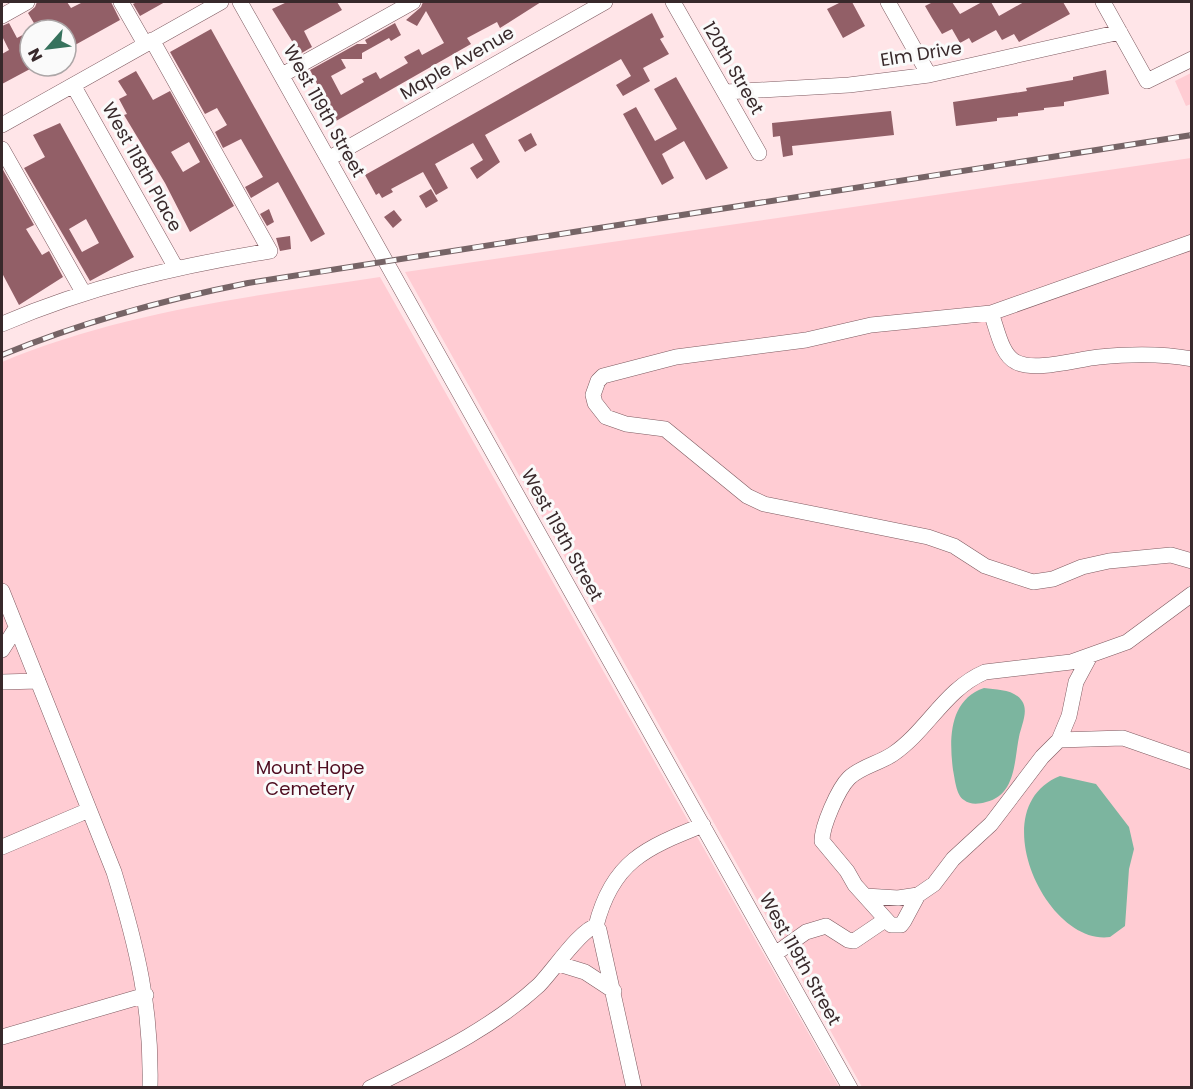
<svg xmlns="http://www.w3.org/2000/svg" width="1193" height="1089" font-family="Poppins,sans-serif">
<rect width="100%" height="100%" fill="#ffe5e8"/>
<!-- green -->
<path fill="#ffccd3" d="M1191,73V104L1186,106L1175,81Z
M1191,158V1087H862L405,272Z
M380,277L839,1087L2,1088V362C121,312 253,296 380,277Z"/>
<!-- water -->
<path fill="#7cb59f" d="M984,688C997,690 1014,689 1022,701C1029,711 1021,726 1019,737C1014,761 1016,795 986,802C979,804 970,805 964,800C956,795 955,779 953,770C949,739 949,700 984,688Z
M1060,776L1096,784L1129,827L1134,849L1129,869L1125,926L1110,937C1046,946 982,807 1060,776Z"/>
<!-- building -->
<path fill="#925f67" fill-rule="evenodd" d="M37,2H67L71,8L83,2H111L120,20L66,50V30H38L28,13L35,7Z
M137,2H165L140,16L133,4Z
M287,2H337L342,10L304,31L312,47L300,54L272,9Z
M423,2H541L500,28L497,22L467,38L471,44L336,121L310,70L357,44H367L365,40L395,23L401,35L391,41L389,38L362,53V59H341L346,68L331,76L341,95L364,82L362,79L376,72L380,79L408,63L404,57L419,49L422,55L444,43L426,11L417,26L406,20L421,7Z
M841,2H852L865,26L843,38L827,9Z
M933,2H952L960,14L982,2H991L999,16L1024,2H1063L1070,14L1019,42L1014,34L1002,40L996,30L972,43L969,38L960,43L952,29L942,34L932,18L925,6Z
M652,13L664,37L660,39L669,54L643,68L650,81L623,96L616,85L631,76L621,59L485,135L500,162L477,179L470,168L483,160L473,143L435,164L448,188L436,195L423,172L391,189L393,192L382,198L379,193L376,195L365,175Z
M9,23L17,38L30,31V69L2,84V54L9,50L2,36V26Z
M211,29L325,234L311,242L278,182L251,198L245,187L263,177L241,139L223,148L215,132L227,125L217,108L205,114L170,52Z
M1106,70L1109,94L1064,102V106L1044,108V110L1018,113V116L997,118V121L956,126L953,102L1027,91L1026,88L1073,80V77Z
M136,71L153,100L170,91L234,206L190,232L165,183L124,115L127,114L119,99L127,95L118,81ZM189,142L200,162L183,172L171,152Z
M676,77L728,168L706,180L684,141L662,154L674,178L662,185L623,114L636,107L655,141L677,129L654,89Z
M891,111L894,135L792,146L793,155L783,157L780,136L773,137L772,123Z
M60,123L134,257L90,281L24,168L45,157L33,135ZM86,219L99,243L82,252L69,229Z
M531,133L537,145L525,152L518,140Z
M2,168L34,225L26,229L42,255L49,251L63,277L19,305L2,273Z
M431,189L438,201L426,208L419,196Z
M269,209L274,222L267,226L260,214Z
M394,210L402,220L393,228L384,217Z
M290,236L291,249L280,251L276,238Z"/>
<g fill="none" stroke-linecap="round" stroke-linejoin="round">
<!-- minor casing -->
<g stroke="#7e5a60" stroke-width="16">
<path id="minor" d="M121,2L145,44
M240,2L850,1088
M673,2L759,153
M888,2L929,75
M1103,2L1147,81L1192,59
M2,16L27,2
M282,75L413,2
M73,85L176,268
M726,92L849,85L929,75L1120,32
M2,125L221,2
M2,149L83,292
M328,159L605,2
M1192,242L991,313L871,325L806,340L676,357L603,376L598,381L593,395L595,403L606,417L626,424L665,429L747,496L764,504L928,537L954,546L985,566L1033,582L1053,579L1082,567L1109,561L1171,555L1192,561
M991,313C997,328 1001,355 1016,362C1035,372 1077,359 1099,357C1130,354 1160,353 1192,359
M2,324C88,287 177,266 270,251L152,40
M2,591L114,872C137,947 152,1008 150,1088
M2,650L16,628
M1090,656L1076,682L1069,716L1059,740L1042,757L991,824L953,859L934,884L918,895L904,921L901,925H891L855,885L847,871L822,841C822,826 838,789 849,778C860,767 880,763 893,754C928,730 945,689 985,672L1071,662L1127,642L1192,594
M2,682L38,681
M1059,740L1123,738L1192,762
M2,847L89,810
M865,896L898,898L918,895
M596,926C612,862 645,848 703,825
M775,954L806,932L826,926L848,940L854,941L885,920
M559,964L585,972L614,991
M2,1037L146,995
M370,1088C429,1058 490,1030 539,985C552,972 581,929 596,926L599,930L634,1088"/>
</g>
<!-- minor -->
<use href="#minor" stroke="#fff" stroke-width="15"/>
<!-- rail casing -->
<g stroke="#766466" stroke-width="6">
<path id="rail" d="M2,355C82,322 163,300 248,283L1192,135"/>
</g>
<!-- rail -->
<use href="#rail" stroke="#fafafa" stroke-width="4" stroke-dasharray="11" stroke-linecap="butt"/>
</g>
<g text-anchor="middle" stroke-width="6" stroke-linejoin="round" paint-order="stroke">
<!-- street labels -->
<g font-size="18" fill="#38292b" stroke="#fafafa">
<text transform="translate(921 54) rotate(-9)" y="6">Elm Drive</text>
<text transform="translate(457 63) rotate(-30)" y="6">Maple Avenue</text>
<text transform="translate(733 68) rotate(60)" y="6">120th Street</text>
<text transform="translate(324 111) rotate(61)" y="6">West 119th Street</text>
<text transform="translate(142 167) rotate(61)" y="6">West 118th Place</text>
<text transform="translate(562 535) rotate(61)" y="6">West 119th Street</text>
<text transform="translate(800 959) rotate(61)" y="6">West 119th Street</text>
</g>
<!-- park labels -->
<g font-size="18" fill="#4e0b1f" stroke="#fafafa">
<text x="310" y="774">Mount Hope<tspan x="310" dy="21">Cemetery</tspan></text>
</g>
</g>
<!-- border -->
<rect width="1193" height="1089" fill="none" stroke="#38292b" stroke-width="6"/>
<!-- north arrow -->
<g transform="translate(48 48) rotate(242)"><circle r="28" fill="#fafafa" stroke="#aca6a7" stroke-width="1.5"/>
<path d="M0-4.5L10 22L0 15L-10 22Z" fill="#36725d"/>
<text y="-9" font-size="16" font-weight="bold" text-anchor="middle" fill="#38292b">N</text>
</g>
</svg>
